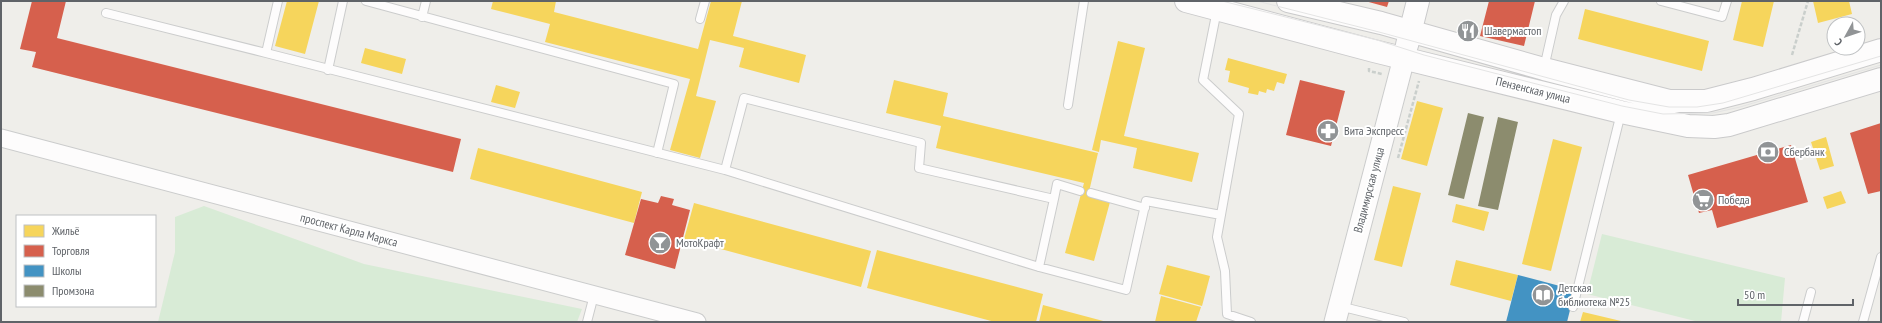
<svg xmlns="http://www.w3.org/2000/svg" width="1882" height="323" font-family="'PT Sans Narrow',sans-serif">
<rect width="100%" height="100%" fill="#efeeea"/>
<!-- green -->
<path fill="#d8ebd6" d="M204,206L364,264L582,309L577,322H158L175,252V217Z
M1602,234L1785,278L1781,322H1699L1587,294Z"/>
<!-- homes -->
<path fill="#f6d55c" d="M287,1H319L305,54L275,46Z
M493,1H556L554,12L698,49L711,1H742L733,36L806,55L799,83L739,67L744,48L710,40L696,96L716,101L700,158L670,150L690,79L545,42L550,24L491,9Z
M1742,1H1774L1763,47L1733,40Z
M1813,1H1849L1852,14L1818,23Z
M1585,9L1709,41L1702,71L1578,39Z
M1118,41L1145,48L1124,136L1199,153L1192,182L1133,168L1137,148L1101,140L1099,152L1092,150Z
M365,48L406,59L402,74L361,63Z
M1228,58L1287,74L1284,84L1277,82L1274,91L1267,89L1266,93L1259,91L1258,95L1248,93L1249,88L1228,82L1230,71L1225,70Z
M894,80L948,93L943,116L1098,153L1088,196L1110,202L1094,261L1065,253L1084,183L936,148L941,126L886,113Z
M496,85L520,92L515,108L491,102Z
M1417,101L1443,108L1427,166L1401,159Z
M1826,137L1834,166L1820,170L1811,142Z
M1553,139L1582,147L1551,271L1522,264Z
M478,148L642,192L634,223L470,179Z
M1393,186L1421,193L1402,267L1374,260Z
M1841,191L1846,203L1827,209L1823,197Z
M694,203L871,251L861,287L684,239Z
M1456,204L1489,212L1484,231L1452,222Z
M877,250L1043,294L1036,322H995L867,288Z
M1456,260L1518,275L1511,301L1450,285Z
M1167,265L1210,276L1202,306L1159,294Z
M1161,296L1201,307L1196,322H1155Z
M1043,305L1107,322H1039Z
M1583,312L1621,321V322H1580Z"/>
<!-- shops -->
<path fill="#d6604d" d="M32,1H66L57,38L461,139L453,172L32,67L36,52L20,49Z
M1365,1H1389L1387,7Z
M1489,1H1535L1524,46L1480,36Z
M1300,80L1345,91L1331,146L1286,135Z
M1881,123V191L1868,194L1850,133Z
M1791,145L1808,202L1717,228L1712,210L1699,213L1688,175Z
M661,196L674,199L672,205L690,210L675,269L625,255L641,199L658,203Z"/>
<!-- schools -->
<path fill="#4393c3" d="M1518,275L1575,290L1567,322H1506Z"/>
<!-- industry -->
<path fill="#8c8c6e" d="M1468,113L1484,117L1464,199L1448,195Z
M1498,117L1518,122L1498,210L1478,206Z"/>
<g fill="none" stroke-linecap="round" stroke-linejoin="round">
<!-- service casing -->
<g stroke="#cbcccc" stroke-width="10">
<path id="service" d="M278,1L266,53L725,170L1039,267L1126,290L1146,201L1221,215
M366,1L674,84L657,153
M1661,1L1722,17L1727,1
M1217,10L1203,80L1239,114L1217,237L1225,271L1227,314L1251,322
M106,13L266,53
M422,17L426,1
M700,19L705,1
M1544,68L1556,15L1564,1
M328,70L343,1
M1068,105L1084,1
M725,170L744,98L921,143L919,168L1054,199L1039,267
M1091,193L1145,208
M1054,199L1057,184L1080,191
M1339,306L1404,322
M1573,307L1621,113
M587,322L594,295
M1803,322L1811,292
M1863,322L1881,257"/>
</g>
<!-- minor casing -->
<g stroke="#cbcccc" stroke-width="19">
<path id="minor" d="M1,138L697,322"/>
</g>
<!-- tertiary casing -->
<g stroke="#cbcccc" stroke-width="23">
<path id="tertiary" d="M1335,322L1404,58"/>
</g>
<!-- secondary casing -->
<g stroke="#cacacb" stroke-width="24">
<path id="secondary" d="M1186,1L1374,51L1621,112L1688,126L1714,127L1729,125L1881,79
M1288,1L1381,23L1544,69L1669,101H1706L1753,89L1881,50
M1407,45L1418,1"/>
</g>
<!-- path -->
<path stroke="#cacfcc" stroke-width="2.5" stroke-dasharray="4 2" stroke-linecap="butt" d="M1792,55L1808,1
M1369,68V71L1382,74
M1398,158L1419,81"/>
<!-- service -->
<use href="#service" stroke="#fdfcfc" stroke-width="8"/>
<!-- minor -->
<use href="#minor" stroke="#fdfcfc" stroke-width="17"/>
<!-- tertiary -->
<use href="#tertiary" stroke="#fdfcfc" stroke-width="21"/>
<!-- secondary -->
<use href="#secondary" stroke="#fdfcfc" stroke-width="22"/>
<!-- tram -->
<path stroke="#e4e4e4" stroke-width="1" d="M1222,1L1377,40L1424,55L1622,106L1663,114L1713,113L1740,107L1881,65
M1257,1L1379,32L1629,100L1669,107H1697L1723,103L1881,56"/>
</g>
<!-- icons -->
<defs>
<g id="restaurant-disc" transform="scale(1.15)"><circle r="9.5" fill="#919496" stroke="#fff"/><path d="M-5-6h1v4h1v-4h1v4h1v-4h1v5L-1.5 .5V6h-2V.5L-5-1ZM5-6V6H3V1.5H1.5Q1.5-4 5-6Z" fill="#fff"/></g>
<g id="pharmacy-disc" transform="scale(1.15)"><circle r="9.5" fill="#919496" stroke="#fff"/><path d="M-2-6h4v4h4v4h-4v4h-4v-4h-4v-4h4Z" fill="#fff"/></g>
<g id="bank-disc" transform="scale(1.15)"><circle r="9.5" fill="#919496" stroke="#fff"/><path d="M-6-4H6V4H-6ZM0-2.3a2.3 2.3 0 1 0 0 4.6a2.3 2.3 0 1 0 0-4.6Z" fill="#fff"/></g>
<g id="supermarket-disc" transform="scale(1.15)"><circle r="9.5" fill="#919496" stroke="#fff"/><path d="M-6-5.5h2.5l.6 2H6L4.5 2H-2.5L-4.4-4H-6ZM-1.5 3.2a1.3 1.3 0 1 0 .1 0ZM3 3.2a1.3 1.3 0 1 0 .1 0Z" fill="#fff"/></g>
<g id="bar-disc" transform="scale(1.15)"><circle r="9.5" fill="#919496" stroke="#fff"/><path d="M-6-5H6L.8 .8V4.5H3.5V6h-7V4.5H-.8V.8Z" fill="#fff"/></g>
<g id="library-disc" transform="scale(1.15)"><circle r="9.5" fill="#919496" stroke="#fff"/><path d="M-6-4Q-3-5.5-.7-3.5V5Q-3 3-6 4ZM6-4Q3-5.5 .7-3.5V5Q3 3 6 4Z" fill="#fff"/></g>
</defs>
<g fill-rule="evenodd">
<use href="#restaurant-disc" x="1468" y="31"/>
<use href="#pharmacy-disc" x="1328" y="131"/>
<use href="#bank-disc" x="1768" y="152"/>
<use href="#supermarket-disc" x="1703" y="200"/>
<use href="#bar-disc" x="660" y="243"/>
<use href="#library-disc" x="1543" y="295"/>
</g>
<g text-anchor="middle" stroke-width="4" stroke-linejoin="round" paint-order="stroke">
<!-- poi labels -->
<g font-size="12" fill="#5f6368" stroke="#fff" text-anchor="start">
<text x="1484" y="35">Шавермастоп</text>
<text x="1344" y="135">Вита Экспресс</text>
<text x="1784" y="156">Сбербанк</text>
<text x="1718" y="204">Победа</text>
<text x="676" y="247">МотоКрафт</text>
<text x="1558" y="292">Детская<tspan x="1558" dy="14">библиотека №25</tspan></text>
</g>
<!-- street labels -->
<g font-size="12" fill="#5f6368" stroke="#fff">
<text transform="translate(1533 90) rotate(14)" y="4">Пензенская улица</text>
<text transform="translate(1369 190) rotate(-75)" y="4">Владимирская улица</text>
<text transform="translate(349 230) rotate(15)" y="4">проспект Карла Маркса</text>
</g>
</g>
<!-- border -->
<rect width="1882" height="323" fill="none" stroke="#5f6368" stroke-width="4"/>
<!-- legend -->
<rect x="16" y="215" width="140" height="92" fill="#ffffff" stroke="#bfc1c3"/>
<rect x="24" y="225" width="20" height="12" fill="#f6d55c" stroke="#bfc1c3"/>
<text x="52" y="235" font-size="12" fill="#5f6368">Жильё</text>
<rect x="24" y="245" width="20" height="12" fill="#d6604d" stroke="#bfc1c3"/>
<text x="52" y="255" font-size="12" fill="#5f6368">Торговля</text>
<rect x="24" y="265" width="20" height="12" fill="#4393c3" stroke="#bfc1c3"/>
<text x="52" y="275" font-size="12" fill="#5f6368">Школы</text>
<rect x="24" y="285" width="20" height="12" fill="#8c8c6e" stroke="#bfc1c3"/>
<text x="52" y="295" font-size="12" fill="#5f6368">Промзона</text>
<!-- north arrow -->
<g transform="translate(1846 36) rotate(230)"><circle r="19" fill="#ffffff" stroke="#bfc1c3"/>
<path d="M0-3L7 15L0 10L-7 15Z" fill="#919496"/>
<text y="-6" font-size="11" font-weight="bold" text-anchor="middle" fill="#5f6368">С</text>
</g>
<!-- scale -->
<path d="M1738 299v6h115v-6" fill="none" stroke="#5f6368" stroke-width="2"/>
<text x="1744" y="299" font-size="12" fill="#5f6368" stroke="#ffffff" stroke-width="3" paint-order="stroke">50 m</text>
</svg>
